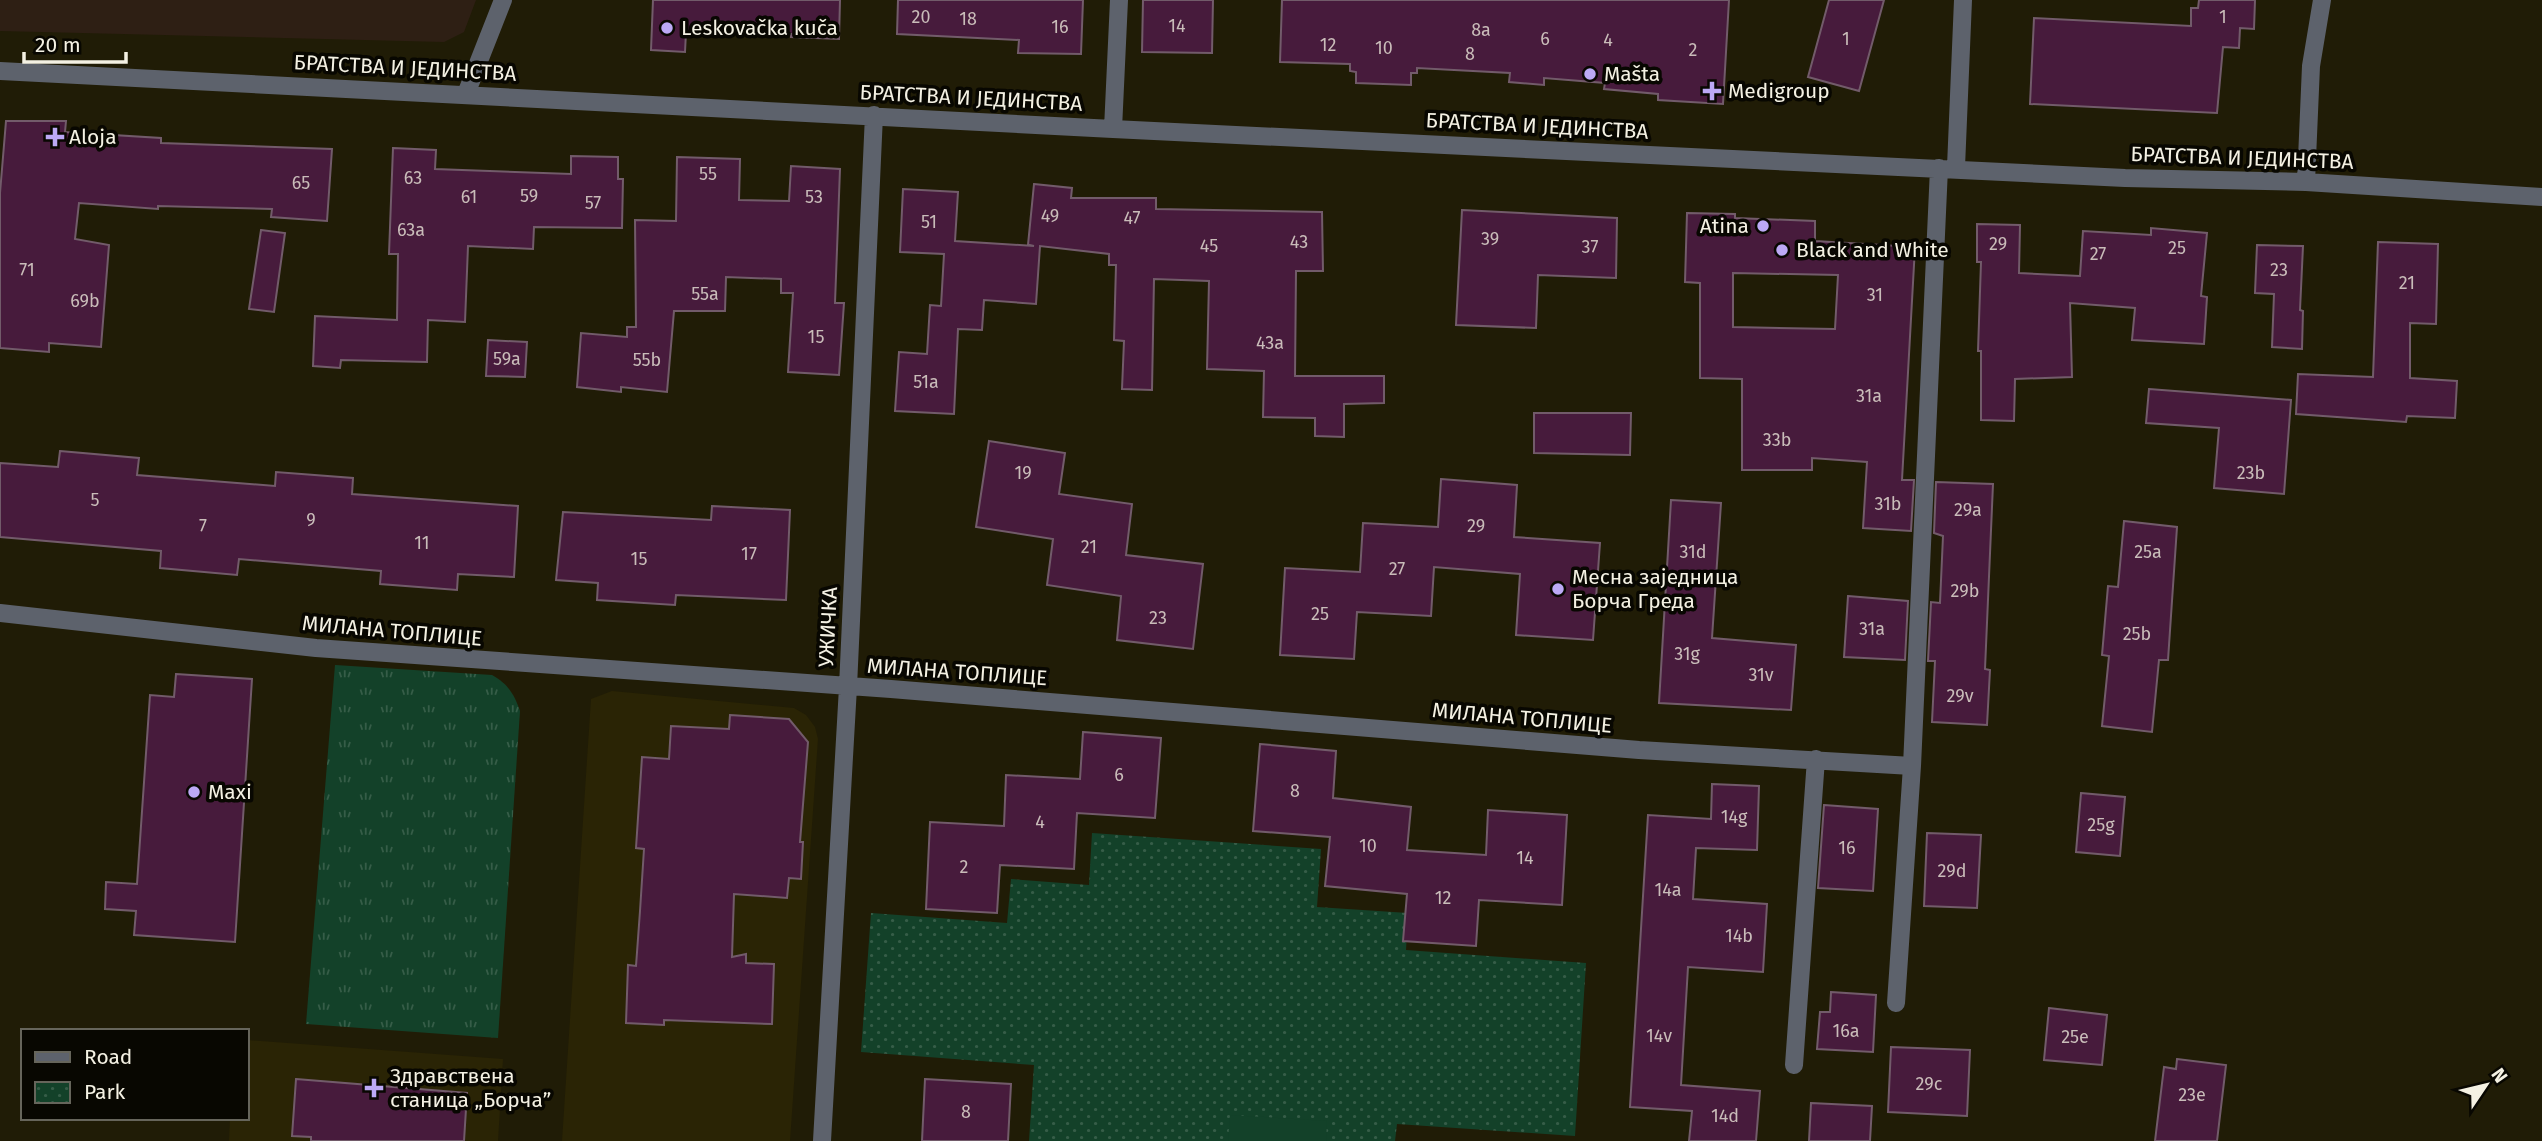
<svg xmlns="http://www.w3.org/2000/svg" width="2542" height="1141" font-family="'Fira Sans',sans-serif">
<defs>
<pattern id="grass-tufts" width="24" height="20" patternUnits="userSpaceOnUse" patternTransform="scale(1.75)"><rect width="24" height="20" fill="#134129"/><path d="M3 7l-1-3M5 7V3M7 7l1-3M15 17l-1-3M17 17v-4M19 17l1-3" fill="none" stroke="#365d48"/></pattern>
<pattern id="park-dots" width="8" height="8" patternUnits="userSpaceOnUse" patternTransform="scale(1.75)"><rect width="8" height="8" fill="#134129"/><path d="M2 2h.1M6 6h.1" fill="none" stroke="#365d48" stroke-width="1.8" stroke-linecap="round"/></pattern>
</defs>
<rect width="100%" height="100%" fill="#201c06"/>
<!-- commercial -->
<path fill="#2e1f14" d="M0,0H476L464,32L444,42L0,31Z"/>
<!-- built -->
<path fill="#2a2405" d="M612,691L794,708L806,715L815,727L818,739L790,1141H562L591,699Z
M247,1040L503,1059L498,1141H229L230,1118H247Z"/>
<!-- grass -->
<path fill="url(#grass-tufts)" d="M335,665L492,675C508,684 514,694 520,711L498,1038L306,1024Z"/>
<!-- park -->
<path fill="url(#park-dots)" d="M1092,833L1321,849L1317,907L1408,913L1406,950L1586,963L1575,1136L1397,1124L1395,1141H1029L1034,1065L861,1052L871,913L1007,923L1011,879L1089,885Z"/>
<!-- pitch -->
<path fill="#134129" d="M1230,1115L1327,1121L1326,1141H1228Z"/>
<!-- building -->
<path fill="#471b3c" stroke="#725b6a" stroke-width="2" fill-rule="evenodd" d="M653,0H840L839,39L791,37V34L686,32L685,52L651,50Z
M898,0H1083L1081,54L1018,53L1019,40L897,34Z
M1143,0H1213L1212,53L1142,52Z
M1282,0H1729L1723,104L1658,100V94L1604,89L1605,83L1544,78V85L1509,82L1510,73L1417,68V73H1411V85L1356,83V72L1350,71V64L1280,62Z
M1829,0H1884L1859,91L1808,77Z
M2199,0H2255L2254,29L2240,28L2239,48L2223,47L2217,113L2030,104L2034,18L2191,26V8H2198Z
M6,121H66L65,132L161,138V143L332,149L327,221L271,217L272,209L158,206V209L79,203L75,239L109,245L101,347L49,343V352L0,348V193Z
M393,148L436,150L435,169L571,174V156L618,157V179H623L622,228L534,227L533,249L468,246L465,322L428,320L427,362L341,360L340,368L313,366L315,316L397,320L398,254H389Z
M677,157L740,159L739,200L789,201L791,166L840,169L835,303H844L839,375L788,372L793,293H781V279L726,277L725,311H674L667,392L621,387V392L577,387L581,333L627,337V327H636L635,220L676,221Z
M1034,184L1072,188L1071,198H1156V209L1322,212L1323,271H1296L1295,376H1384V403L1344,404V437L1315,436V418L1263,417L1264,371L1207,369L1209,281L1154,279L1152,390L1122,389L1124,341L1114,340L1116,265H1109V254L1040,246L1036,304L984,300L982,330L958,329L954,414L895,411L899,352L927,354L930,305L941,306L944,254L900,252L903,189L958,192L955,241L1034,246L1028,245Z
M1462,210L1617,218L1616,278L1538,275L1536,328L1456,325Z
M1687,213L1735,214V218L1815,221V241L1915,247L1902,480H1914L1911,531L1863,528L1867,462L1812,458V470H1742V379L1700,378V283L1685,282ZM1733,273L1838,275L1835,329L1733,327Z
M1977,224L2020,225L2019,273L2080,276L2083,231L2151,235V228L2207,233L2201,296L2207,297L2204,344L2132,340L2135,308L2070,303L2072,377L2015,379L2014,421L1981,420V351H1978L1981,262H1977Z
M261,230L285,233L274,312L249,309Z
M2378,242L2438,244L2436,324L2410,323V378L2457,381L2455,418L2407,416L2406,422L2296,414L2298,374L2373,377Z
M2257,245L2303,246L2300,310L2303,311L2302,349L2272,347L2274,294L2255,293Z
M488,340L527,342L525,377L486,376Z
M2149,389L2291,400L2284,494L2214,488L2219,428L2146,423Z
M1534,413H1631L1630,455L1534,453Z
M989,441L1065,453L1059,494L1132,504L1126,555L1203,564L1193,649L1117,640L1121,596L1047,585L1053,539L976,527Z
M60,451L139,458L137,475L275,486L276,472L353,478L352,494L518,506L514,577L458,574L457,590L380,584L381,571L239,559L237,575L160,568L161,551L0,537V463L58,467Z
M1441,479L1517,485L1514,537L1600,543L1593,640L1516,635L1520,574L1434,567L1431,616L1357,612L1354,659L1280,655L1285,568L1360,572L1363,523L1438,527Z
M1936,482L1993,484L1985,669L1990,670L1987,725L1932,722L1935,661H1928L1931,602L1940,603L1943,536L1934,533Z
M1671,500L1721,503L1712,638L1796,645L1791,710L1659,703Z
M712,506L790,510L786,600L676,595L675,605L597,600L598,583L556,580L563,512L711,520Z
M2124,521L2177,527L2168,660H2159L2152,732L2102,726L2109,656L2102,655L2108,586L2118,587Z
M1848,596L1908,601L1905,660L1844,657Z
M176,674L252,679L235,942L134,935L136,911L105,909L106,882L137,884L150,695L174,697Z
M730,715L789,719L808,742L800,842H803L801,879L789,878L787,898L734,894L732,957L746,954V963L774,964L772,1024L664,1020V1025L626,1023L628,965L636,966L640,911L644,849L636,848L642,757L669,759L671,726L729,729Z
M1083,732L1161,738L1155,818L1077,813L1074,869L1000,865L997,913L926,909L930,822L1004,826L1006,775L1080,779Z
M1260,744L1336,751L1333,798L1411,807L1407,850L1486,855L1488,810L1567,815L1562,905L1479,900L1476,946L1403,941L1407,894L1325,886L1330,837L1253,831Z
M1712,784L1759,786L1757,850L1696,848L1693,899L1767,904L1763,972L1688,967L1681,1085L1760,1091L1756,1141H1689L1692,1111L1630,1107L1648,815L1711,819Z
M2081,793L2125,797L2120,856L2076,852Z
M1824,805L1878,809L1873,891L1818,888Z
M1927,833L1981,835L1977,908L1924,906Z
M1831,992L1876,995L1873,1052L1817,1049L1820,1012H1830Z
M2049,1008L2107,1015L2102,1065L2044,1060Z
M1891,1047L1970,1050L1967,1116L1888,1112Z
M2177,1059L2226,1065L2217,1141H2155L2164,1067L2176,1069Z
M296,1079L467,1093L464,1141H311V1137L292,1136Z
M925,1079L1011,1084L1008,1141H922Z
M1811,1103L1872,1106L1870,1141H1809Z"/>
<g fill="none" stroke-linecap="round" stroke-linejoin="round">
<!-- minor -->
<path stroke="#5d626c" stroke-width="18" d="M0,71L1113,129L2125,178L2306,182L2542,197
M466,94L503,0
M1113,129L1119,0
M1956,167L1963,0
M2306,182L2311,66L2322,0
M0,613L316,648L891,689L1639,750L1912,766
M1896,1003L1912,766L1939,168
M1794,1065L1816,759
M822,1141L848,687L874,115"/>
</g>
<!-- markers -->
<g fill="#bca9f5" stroke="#080701" stroke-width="2.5">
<circle cx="667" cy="28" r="7"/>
<circle cx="1590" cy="74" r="7"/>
<path d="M1708.5 80.5h7v7h7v7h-7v7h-7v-7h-7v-7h7z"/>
<path d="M51.5 126.5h7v7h7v7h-7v7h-7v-7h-7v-7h7z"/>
<circle cx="1763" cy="226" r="7"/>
<circle cx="1782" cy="250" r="7"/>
<circle cx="1558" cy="589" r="7"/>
<circle cx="194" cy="792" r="7"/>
<path d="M370.5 1077.5h7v7h7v7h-7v7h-7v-7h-7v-7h7z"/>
</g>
<g text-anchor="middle" stroke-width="7" stroke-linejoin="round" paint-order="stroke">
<!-- number labels -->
<g font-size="18" fill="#c9bcb9">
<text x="921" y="23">20</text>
<text x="2223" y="23">1</text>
<text x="968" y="25">18</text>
<text x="1177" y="32">14</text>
<text x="1060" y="33">16</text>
<text x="1481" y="36">8a</text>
<text x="1545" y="45">6</text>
<text x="1846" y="45">1</text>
<text x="1608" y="46">4</text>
<text x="1328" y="51">12</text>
<text x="1384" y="54">10</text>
<text x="1693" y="56">2</text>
<text x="1470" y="60">8</text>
<text x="708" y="180">55</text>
<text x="413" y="184">63</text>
<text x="301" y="189">65</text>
<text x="529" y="202">59</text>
<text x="469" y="203">61</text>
<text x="814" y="203">53</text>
<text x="593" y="209">57</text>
<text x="1050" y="222">49</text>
<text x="1132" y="224">47</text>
<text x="929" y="228">51</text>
<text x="411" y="236">63a</text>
<text x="1490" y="245">39</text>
<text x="1299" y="248">43</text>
<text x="1998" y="250">29</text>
<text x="1209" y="252">45</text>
<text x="1590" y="253">37</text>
<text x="2177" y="254">25</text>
<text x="2098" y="260">27</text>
<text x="27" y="276">71</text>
<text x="2279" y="276">23</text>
<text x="2407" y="289">21</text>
<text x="705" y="300">55a</text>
<text x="1875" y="301">31</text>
<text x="85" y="307">69b</text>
<text x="816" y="343">15</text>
<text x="1270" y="349">43a</text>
<text x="507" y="365">59a</text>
<text x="647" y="366">55b</text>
<text x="926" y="388">51a</text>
<text x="1869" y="402">31a</text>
<text x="1777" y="446">33b</text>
<text x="1023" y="479">19</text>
<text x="2251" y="479">23b</text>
<text x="95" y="506">5</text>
<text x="1888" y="510">31b</text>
<text x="1968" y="516">29a</text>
<text x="311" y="526">9</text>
<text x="203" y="532">7</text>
<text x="1476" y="532">29</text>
<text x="422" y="549">11</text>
<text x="1089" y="553">21</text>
<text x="1693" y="558">31d</text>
<text x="2148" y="558">25a</text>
<text x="749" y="560">17</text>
<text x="639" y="565">15</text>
<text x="1397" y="575">27</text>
<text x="1965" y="597">29b</text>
<text x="1320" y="620">25</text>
<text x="1158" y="624">23</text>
<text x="1872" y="635">31a</text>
<text x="2137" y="640">25b</text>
<text x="1687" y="660">31g</text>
<text x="1761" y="681">31v</text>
<text x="1960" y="702">29v</text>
<text x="1119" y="781">6</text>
<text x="1295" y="797">8</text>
<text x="1734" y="823">14g</text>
<text x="1040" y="828">4</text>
<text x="2101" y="831">25g</text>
<text x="1368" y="852">10</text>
<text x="1847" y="854">16</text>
<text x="1525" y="864">14</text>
<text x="964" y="873">2</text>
<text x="1952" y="877">29d</text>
<text x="1668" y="896">14a</text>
<text x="1443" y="904">12</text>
<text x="1739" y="942">14b</text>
<text x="1846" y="1037">16a</text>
<text x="1659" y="1042">14v</text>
<text x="2075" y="1043">25e</text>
<text x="1929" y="1090">29c</text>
<text x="2192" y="1101">23e</text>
<text x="966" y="1118">8</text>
<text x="1725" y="1122">14d</text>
</g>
<!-- poi labels -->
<g font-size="21" fill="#f4f1e3" stroke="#080701" text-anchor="start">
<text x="681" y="35">Leskovačka kuča</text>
<text x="1604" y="81">Mašta</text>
<text x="1728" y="98">Medigroup</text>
<text x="69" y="144">Aloja</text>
<text x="1749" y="233" text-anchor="end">Atina</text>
<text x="1796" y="257">Black and White</text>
<text x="1572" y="584">Месна заједница<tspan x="1572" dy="24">Борча Греда</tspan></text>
<text x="208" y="799">Maxi</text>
<text x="390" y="1083">Здравствена<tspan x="390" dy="24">станица „Борча”</tspan></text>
</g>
<!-- street labels -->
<g font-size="21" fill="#f4f1e3" stroke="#080701">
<text transform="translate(405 68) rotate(3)" y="7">БРАТСТВА И ЈЕДИНСТВА</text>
<text transform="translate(971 98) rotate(3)" y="7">БРАТСТВА И ЈЕДИНСТВА</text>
<text transform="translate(1537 126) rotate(3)" y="7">БРАТСТВА И ЈЕДИНСТВА</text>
<text transform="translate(2242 158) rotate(2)" y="7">БРАТСТВА И ЈЕДИНСТВА</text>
<text transform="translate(828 627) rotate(-87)" y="7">УЖИЧКА</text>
<text transform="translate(392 631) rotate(5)" y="7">МИЛАНА ТОПЛИЦЕ</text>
<text transform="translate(957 672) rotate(4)" y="7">МИЛАНА ТОПЛИЦЕ</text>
<text transform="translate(1522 718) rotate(5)" y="7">МИЛАНА ТОПЛИЦЕ</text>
</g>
</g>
<!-- legend -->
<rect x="21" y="1029" width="228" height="91" fill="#080701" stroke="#66655b" stroke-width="2"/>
<rect x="35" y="1052" width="35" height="10" fill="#5d626c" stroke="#66655b" stroke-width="2"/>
<text x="84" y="1064" font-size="21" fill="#f4f1e3">Road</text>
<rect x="35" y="1082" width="35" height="21" fill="url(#park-dots)" stroke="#66655b" stroke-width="2"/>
<text x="84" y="1099" font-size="21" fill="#f4f1e3">Park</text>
<!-- north arrow -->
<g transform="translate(2486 1085) rotate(55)" stroke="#080701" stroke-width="5" paint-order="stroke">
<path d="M0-5L12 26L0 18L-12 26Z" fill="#f4f1e3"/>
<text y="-10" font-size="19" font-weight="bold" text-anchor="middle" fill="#f4f1e3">N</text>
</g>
<!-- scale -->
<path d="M24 52v10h102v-10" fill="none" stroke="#f4f1e3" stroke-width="3.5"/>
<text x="35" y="52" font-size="21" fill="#f4f1e3" stroke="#080701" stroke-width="5" paint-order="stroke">20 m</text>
</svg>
